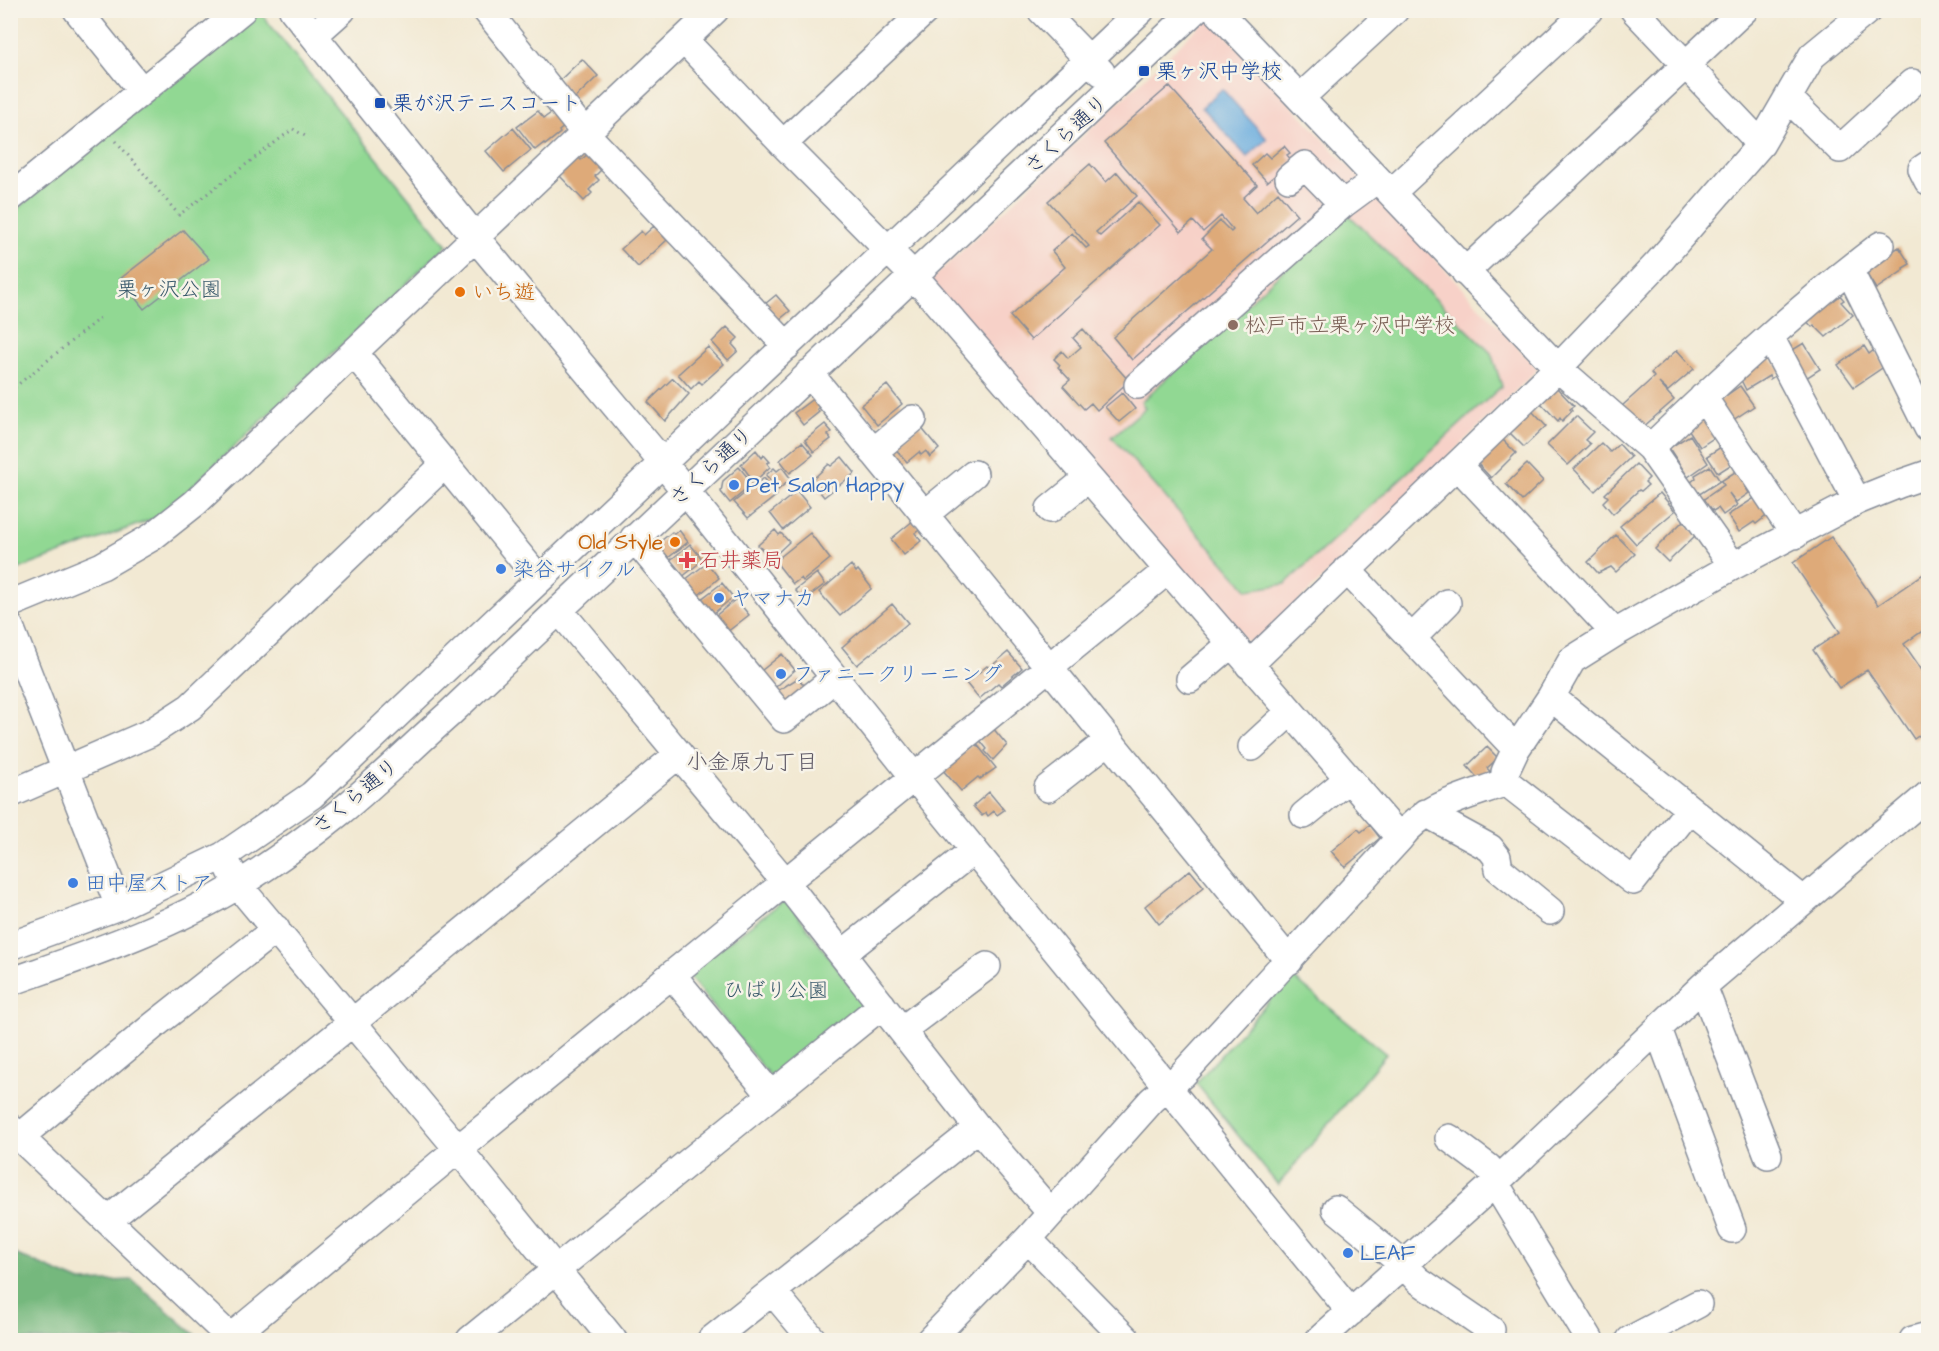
<svg xmlns="http://www.w3.org/2000/svg" width="1939" height="1351" font-family="'Architects Daughter','Klee One',sans-serif">
<rect width="100%" height="100%" fill="#f7f3e8"/>
<filter id="ink" filterUnits="userSpaceOnUse"><feTurbulence type="fractalNoise" baseFrequency=".0167" numOctaves="2"/><feDisplacementMap in="SourceGraphic" scale="12" xChannelSelector="R" yChannelSelector="G"/><feConvolveMatrix kernelMatrix="1 2 1 2 8 2 1 2 1" color-interpolation-filters="sRGB"/></filter>
<filter id="wash" filterUnits="userSpaceOnUse"><feTurbulence type="fractalNoise" baseFrequency=".008" numOctaves="4" result="noise"/><feDisplacementMap in="SourceGraphic" scale="24" xChannelSelector="R" yChannelSelector="G"/><feGaussianBlur stdDeviation="1.35" result="paint"/><feColorMatrix in="noise" values="0 0 0 0 0 0 0 0 0 0 0 0 0 0 0 0 0 1.4 0 .05"/><feComposite in="paint" operator="in"/></filter>
<g filter="url(#wash)">
<rect width="100%" height="100%" fill="#f2e9d3"/>
<!-- built -->
<path fill="#f7d1c8" d="M1209,17L1538,369L1252,647L929,282Z"/>
<!-- green -->
<path fill="#91d893" stroke="#568478" stroke-width="1.5" d="M256,11H259L447,245L161,516L11,572L10,215Z
M1346,212L1491,353L1502,386L1285,584L1248,590L1112,437L1145,408L1141,402Z
M786,899L867,1008L774,1081L686,973Z
M1291,976L1386,1054L1278,1185L1196,1083Z"/>
<!-- forest -->
<path fill="#74b87d" stroke="#48746e" stroke-width="1.5" d="M10,1252L81,1282L132,1280L201,1340H11Z"/>
<!-- water -->
<path fill="#69acde" stroke="#426e9e" stroke-width="1.5" d="M1222,89L1267,139L1247,157L1202,107Z"/>
<g id="blocks">
<!-- building -->
<path fill="#deaa79" d="M582,59L598,76L574,99L558,82Z
M1169,86L1257,185L1243,198L1256,213L1278,192L1297,215L1132,360L1113,337L1212,249L1202,239L1220,221L1231,232L1233,230L1221,216L1203,232L1193,221L1181,232L1104,143Z
M538,111L544,118L554,111L565,126L559,131L560,133L545,145L544,143L535,150L517,127Z
M513,128L531,150L504,172L486,151Z
M1284,146L1290,153L1287,155L1292,161L1267,182L1252,165L1265,153L1270,158Z
M589,153L603,168L595,176L599,180L589,190L592,193L584,201L559,175L578,157L581,160Z
M1090,164L1106,182L1117,172L1137,196L1096,232L1100,236L1138,202L1160,225L1031,340L1010,316L1065,267L1052,251L1072,233L1086,248L1089,246L1048,201Z
M654,226L667,240L638,267L621,249L641,231L644,235Z
M183,230L209,259L144,309L120,279Z
M1899,247L1910,264L1903,268L1904,270L1876,289L1864,270Z
M1836,291L1844,300L1841,302L1853,315L1826,337L1814,325L1812,327L1805,319Z
M776,295L790,311L779,320L765,304Z
M727,327L738,338L732,344L738,351L728,360L712,342Z
M1083,329L1129,381L1097,410L1091,403L1084,409L1063,386L1070,380L1058,367L1060,365L1054,359L1062,351L1068,358L1081,347L1073,338Z
M1804,343L1820,369L1803,380L1786,354Z
M1864,346L1869,354L1874,350L1885,366L1854,387L1838,365Z
M708,347L724,364L702,384L699,381L691,389L678,374Z
M1677,350L1694,369L1668,391L1659,383L1674,400L1642,428L1622,406L1654,377L1651,373Z
M1766,354L1782,371L1770,379L1769,376L1746,390L1740,378Z
M673,378L689,394L665,421L648,402Z
M887,385L902,404L877,425L861,405Z
M1555,386L1574,406L1570,409L1572,411L1562,421L1560,418L1558,421L1540,402Z
M1740,386L1754,406L1730,422L1717,402Z
M1122,393L1135,409L1119,422L1105,407Z
M814,398L820,406L817,409L819,412L803,425L794,413Z
M1532,411L1546,426L1524,447L1509,432Z
M1576,416L1593,432L1585,440L1590,444L1568,465L1547,445Z
M1698,416L1701,420L1706,417L1718,435L1700,447L1685,424Z
M825,424L832,432L828,435L831,439L814,452L805,440Z
M919,425L939,449L930,457L926,451L921,455L919,452L907,462L893,446Z
M1690,435L1708,463L1688,477L1669,448Z
M1502,439L1516,453L1491,478L1478,464Z
M802,442L813,455L790,473L780,460Z
M1601,443L1610,452L1619,444L1631,457L1595,491L1574,469Z
M1721,447L1735,462L1718,473L1707,456Z
M756,450L762,458L764,455L770,462L767,463L770,467L754,482L741,464Z
M842,457L855,473L824,497L811,481L829,464L831,466Z
M1527,464L1543,481L1522,501L1506,484Z
M1636,464L1649,478L1645,482L1648,485L1641,491L1639,490L1613,514L1603,502L1608,497L1605,494Z
M1710,466L1720,481L1698,495L1690,483L1696,478L1695,475Z
M739,467L753,484L730,503L721,492L723,481Z
M782,467L791,479L778,490L766,475L774,468L777,471Z
M1738,470L1747,482L1744,485L1749,493L1736,502L1729,493L1737,505L1723,515L1718,508L1713,511L1710,507L1707,510L1701,501L1724,485L1721,481Z
M764,478L777,495L748,518L734,502Z
M797,491L810,507L783,530L770,513Z
M1660,493L1675,511L1636,544L1620,526Z
M1759,495L1770,513L1756,524L1754,522L1739,532L1728,515Z
M914,520L921,529L915,533L921,541L904,555L891,539Z
M1683,521L1697,534L1668,562L1655,549Z
M679,530L688,542L663,562L652,548L672,532L674,534Z
M775,530L779,535L781,533L789,542L771,559L758,545Z
M810,533L830,559L803,581L801,578L793,584L775,561Z
M1616,535L1635,554L1616,572L1611,567L1598,573L1588,562Z
M1831,537L1878,605L1928,571V627L1904,644L1928,679V729L1914,739L1867,670L1839,688L1813,650L1840,632L1793,563Z
M690,544L703,560L681,578L668,562Z
M707,563L719,578L694,599L681,583Z
M851,565L856,572L858,570L871,587V589L840,616L819,592Z
M817,573L825,584L804,600L795,590Z
M722,583L733,597L714,613L709,606L705,609L700,600Z
M736,599L749,615L727,632L714,617Z
M892,604L908,623L857,665L842,647Z
M1008,652L1022,668L1001,686L998,683L979,699L966,683L987,666L989,668Z
M782,654L795,670L769,693L761,671Z
M798,678L808,690L784,711L771,695Z
M992,727L1007,745L993,760L985,751L987,749L978,738Z
M975,742L996,768L980,779L978,777L961,791L942,769Z
M1487,747L1498,758L1487,768L1492,774L1482,783L1467,766Z
M989,792L1004,810L997,815L994,811L988,816L986,813L982,816L973,806Z
M1370,825L1380,838L1345,867L1331,851L1358,829L1361,832Z
M1190,870L1204,887L1159,924L1145,906Z"/>
</g>
</g>
<g filter="url(#ink)">
<use href="#blocks" fill-opacity="0" stroke="#868c98" stroke-width="1.5"/>
<g fill="none" stroke-linecap="round" stroke-linejoin="round">
<!-- minor casing -->
<g stroke="#868c98" stroke-width="30">
<path id="minor" d="M77,10L142,91
M293,10L475,237L663,463L915,778L1351,1312
M486,10L585,133L787,346
M1041,10L1101,72
M1216,10L1558,368L1650,448L1733,566
M1634,10L1761,144
M314,35L342,10
M684,40L783,144L914,276L1400,838
M1300,98L1395,10
M1788,98L1840,149L1912,83
M783,144L926,10
M1928,165L1922,169L1928,181
M1289,178L1305,165L1343,204
M1391,193L1589,10
M10,198L242,10
M1849,270L1928,428
M1465,272L1744,10
M1770,337L1857,501
M354,353L539,579
M809,373L1289,961
M1138,385L1343,204L1377,179
M1703,397L1795,535
M1650,448C1724,377 1799,307 1881,245
M873,452L913,419
M1458,466L1615,633
M1050,509L1088,478
M924,515L974,474
M634,538L784,719L835,678
M1347,570L1516,749
M10,604L102,566L152,537L195,503L715,10
M559,610L786,883L978,1128L1051,1213
M10,627L119,906
M1412,638L1447,603
M1249,665L1558,368L1658,263L1761,144L1812,56L1868,10
M1190,679L1231,644
M1551,697L1803,900
M1252,747L1290,712
M1506,782L1633,881L1689,810
M1048,788L1108,741
M10,794L150,733L190,707L445,464
M1426,813L1490,848L1497,857L1499,869L1550,911
M1304,815L1348,779
M230,869L238,885L458,1149L613,1340
M10,946L119,906L223,856L312,795L1141,10
M842,954L974,850
M672,975L771,1095
M10,982C89,954 169,928 240,884C274,862 308,838 340,812C377,782 412,747 448,715L1195,10
M1703,986L1768,1155
M1658,1029L1732,1229
M902,1030L987,966
M10,1128L233,1340
M20,1137L153,1026L276,929
M1449,1138L1488,1167L1499,1179
M1495,1183L1590,1340
M1336,1209L1404,1265L1418,1280L1491,1330
M108,1220L353,1022L679,754
M1028,1239L1127,1340
M773,1292L813,1340
M230,1338L458,1149L1168,570
M470,1340L882,1005
M711,1340L978,1128
M930,1340L1028,1239L1152,1100L1182,1075L1400,838C1424,805 1469,796 1506,782L1505,772L1516,749L1551,697L1572,660L1615,633L1733,566L1857,501L1899,484L1928,474
M1319,1340L1495,1183L1703,986L1928,795
M1630,1340L1698,1304
M1913,1340L1928,1336"/>
</g>
<!-- path -->
<path stroke="#868c98" stroke-width="3" stroke-dasharray="1.5 4.5" stroke-linecap="butt" d="M116,141L179,215L293,129L307,137
M10,391L101,317"/>
<!-- minor -->
<use href="#minor" stroke="#fff" stroke-width="27"/>
</g>
</g>
<!-- markers -->
<g fill="#1a4fb4" stroke="#f7f3e8" stroke-width="2">
<rect x="1138" y="65" width="12" height="12" rx="3"/>
<rect x="374" y="97" width="12" height="12" rx="3"/>
</g>
<g fill="#e8710a" stroke="#f7f3e8" stroke-width="2">
<circle cx="460" cy="292" r="6"/>
<circle cx="675" cy="542" r="6"/>
</g>
<circle fill="#8d6e63" stroke="#f7f3e8" stroke-width="2" cx="1233" cy="325" r="6"/>
<g fill="#3f7fe0" stroke="#f7f3e8" stroke-width="2">
<circle cx="734" cy="485" r="6"/>
<circle cx="501" cy="569" r="6"/>
<circle cx="719" cy="598" r="6"/>
<circle cx="781" cy="674" r="6"/>
<circle cx="73" cy="883" r="6"/>
<circle cx="1348" cy="1253" r="6"/>
</g>
<path fill="#e0444e" stroke="#f7f3e8" stroke-width="2" d="M684 551h6v6h6v6h-6v6h-6v-6h-6v-6h6z"/>
<g text-anchor="middle" stroke-width="5" stroke-linejoin="round" paint-order="stroke">
<!-- transit labels -->
<g font-size="21" fill="#164399" stroke="#f7f3e8" text-anchor="start">
<text x="1156" y="78">栗ヶ沢中学校</text>
<text x="392" y="110">栗が沢テニスコート</text>
</g>
<!-- street labels -->
<g font-size="21" fill="#1b2f5e" stroke="#f7f3e8">
<text transform="translate(1066 134) rotate(-43)" y="7">さくら通り</text>
<text transform="translate(711 466) rotate(-43)" y="7">さくら通り</text>
<text transform="translate(355 796) rotate(-40)" y="7">さくら通り</text>
</g>
<!-- park labels -->
<g font-size="21" fill="#38596b" stroke="#f7f3e8">
<text x="169" y="296">栗ヶ沢公園</text>
<text x="776" y="997">ひばり公園</text>
</g>
<!-- food labels -->
<g font-size="21" fill="#c56008" stroke="#f7f3e8" text-anchor="start">
<text x="472" y="299">いち遊</text>
<text x="663" y="549" text-anchor="end">Old Style</text>
</g>
<!-- education labels -->
<g font-size="21" fill="#785e54" stroke="#f7f3e8" text-anchor="start">
<text x="1245" y="332">松戸市立栗ヶ沢中学校</text>
</g>
<!-- shop labels -->
<g font-size="21" fill="#366cbe" stroke="#f7f3e8" text-anchor="start">
<text x="746" y="492">Pet Salon Happy</text>
<text x="513" y="576">染谷サイクル</text>
<text x="731" y="605">ヤマナカ</text>
<text x="793" y="681">ファニークリーニング</text>
<text x="85" y="890">田中屋ストア</text>
<text x="1360" y="1260">LEAF</text>
</g>
<!-- health labels -->
<g font-size="21" fill="#be3a42" stroke="#f7f3e8" text-anchor="start">
<text x="699" y="567">石井薬局</text>
</g>
<!-- neighbourhood labels -->
<g font-size="22" fill="#5f5a67" stroke="#f7f3e8">
<text x="752" y="769">小金原九丁目</text>
</g>
</g>
<!-- margin -->
<rect width="1939" height="1351" fill="none" stroke="#f7f3e8" stroke-width="36"/>
</svg>
